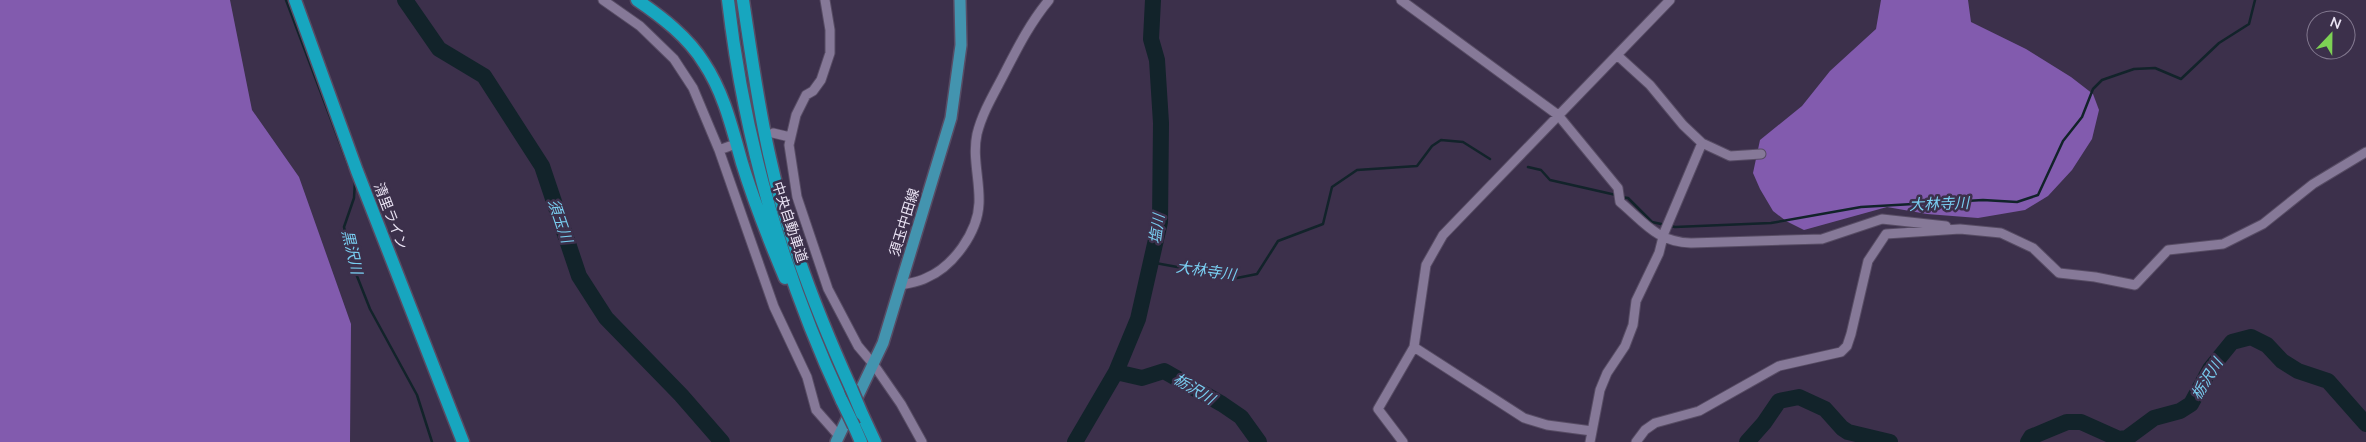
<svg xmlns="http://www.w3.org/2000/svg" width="2366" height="442" font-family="Mulish,'Noto Sans JP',sans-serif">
<rect width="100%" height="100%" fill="#3c304b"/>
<!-- forest -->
<path fill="#825bae" d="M0,0H230L252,110L299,177L351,324L350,442H0Z
M1881,0H1968L1971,22L2026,49L2071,77L2093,94L2099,110L2092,139L2072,170L2048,196L2025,210L1978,218L1927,214L1887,207L1804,230L1786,221L1773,211L1760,189L1753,173L1760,140L1802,106L1830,71L1876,29Z"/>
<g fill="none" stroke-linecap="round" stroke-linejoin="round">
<!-- stream -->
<path stroke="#12232a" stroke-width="2.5" d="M286,0L349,167
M1528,167L1541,170L1550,180L1616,195
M355,181L354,198L344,227L353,266L370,309L417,395L432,442
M1621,197L1628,198L1652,222L1675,227L1771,223L1861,207L1983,200L2017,202L2038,195L2063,141L2082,117L2093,89L2102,80L2134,69L2155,68L2181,79L2219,43L2249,24L2255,0
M1150,262L1237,278L1257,274L1278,241L1323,224L1332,187L1357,170L1417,166L1432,146L1441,140L1463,142L1490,159"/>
<!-- river -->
<path stroke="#12232a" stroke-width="16" d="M405,0L439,49L484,76L542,166L579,276L606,318L681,395L722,442
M1116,372L1142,378L1164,371L1222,404L1241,417L1259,442
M1075,442L1116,372L1138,319L1160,222L1161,123L1157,60L1151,39L1153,0
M1747,442L1764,423L1779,401L1799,397L1825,409L1842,428L1848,432L1890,442
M2028,442L2031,437L2067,422H2081L2119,439L2127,438L2154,418L2180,411L2191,404L2210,369L2232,342L2251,337L2267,345L2282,361L2298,371L2328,381L2366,424"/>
<!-- minor casing -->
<g stroke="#574c64" stroke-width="11">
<path id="minor" d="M603,0L640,26L674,59L693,88L719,150L774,307L807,377L816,410L839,436
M825,0L830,30V53L821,80L813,91L806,95L796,115L789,145L797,197L828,289L858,346L874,365L901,404L922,442
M1401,0L1558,115L1618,188L1620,202C1645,223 1657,242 1691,243L1822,239L1882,219L1946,226
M1617,55L1650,85L1683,125L1702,143L1730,156L1761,154
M773,133L790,137
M719,150L730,146
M901,285C909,283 919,282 926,278C953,267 978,232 979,203C980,180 972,157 977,134C982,114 992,97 1002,78C1016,51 1029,24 1049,0
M1414,347L1524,418L1547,425L1592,431
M1403,442L1378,409L1414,347L1426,265L1443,235L1670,0
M1590,442L1600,390L1607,373L1625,346L1633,325L1636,301L1659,253L1664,233L1702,143
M1636,442L1645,430L1655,423L1699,411L1779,366L1841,352L1847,346L1851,334L1868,261L1886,234L1960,229L2001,233L2033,248L2059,273L2095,277L2135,285L2168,250L2223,244L2263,224L2313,184L2366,152"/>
</g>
<!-- major casing -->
<g stroke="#574c64" stroke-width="14">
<path id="major" d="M836,442L883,343L951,118L961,45L960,0"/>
</g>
<!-- highway casing -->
<g stroke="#574c64" stroke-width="15">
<path id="highway" d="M295,0L357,171L463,442
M637,0C662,17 688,37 704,63C724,93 732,128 742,163C754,202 769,240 785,278
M728,0C744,139 783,274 842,401
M743,0C751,53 758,106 770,158C787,237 818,315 851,388
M862,414L875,442
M854,426L861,442"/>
</g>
<!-- minor -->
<use href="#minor" stroke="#867998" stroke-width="9"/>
<!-- major -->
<use href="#major" stroke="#4394af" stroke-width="11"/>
<!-- highway -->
<use href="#highway" stroke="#17a6bf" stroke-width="12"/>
<!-- highway-bridge casing -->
<g stroke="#574c64" stroke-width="15" stroke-linecap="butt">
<path id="highway-bridge" d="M851,388L862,414
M842,401L854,426"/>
</g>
<!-- highway-bridge -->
<use href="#highway-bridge" stroke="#17a6bf" stroke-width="12"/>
</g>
<g text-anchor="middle" stroke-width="5" stroke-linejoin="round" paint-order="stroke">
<!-- street labels -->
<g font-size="14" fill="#eae3f4" stroke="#3c304b">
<text transform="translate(391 216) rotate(69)" y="5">清里ライン</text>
<text transform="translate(790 222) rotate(72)" y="5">中央自動車道</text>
<text transform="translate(904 222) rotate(-73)" y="5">須玉中田線</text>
</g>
<!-- water labels -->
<g font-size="15" font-style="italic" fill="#79cef1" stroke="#3c304b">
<text transform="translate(1939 204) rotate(-2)" y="5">大林寺川</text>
<text transform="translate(560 221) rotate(71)" y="5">須玉川</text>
<text transform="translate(1157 229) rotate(-82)" y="5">塩川</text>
<text transform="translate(352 252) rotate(77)" y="5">黒沢川</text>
<text transform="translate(1206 271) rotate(8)" y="5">大林寺川</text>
<text transform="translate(2207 379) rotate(-58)" y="5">栃沢川</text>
<text transform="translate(1194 389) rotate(31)" y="5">栃沢川</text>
</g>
</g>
<!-- north arrow -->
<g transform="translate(2331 35) rotate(22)"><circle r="24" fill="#3c304b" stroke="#82788f"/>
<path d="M0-4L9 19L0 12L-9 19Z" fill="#7dd154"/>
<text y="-8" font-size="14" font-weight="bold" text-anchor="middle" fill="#eae3f4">N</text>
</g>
</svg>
